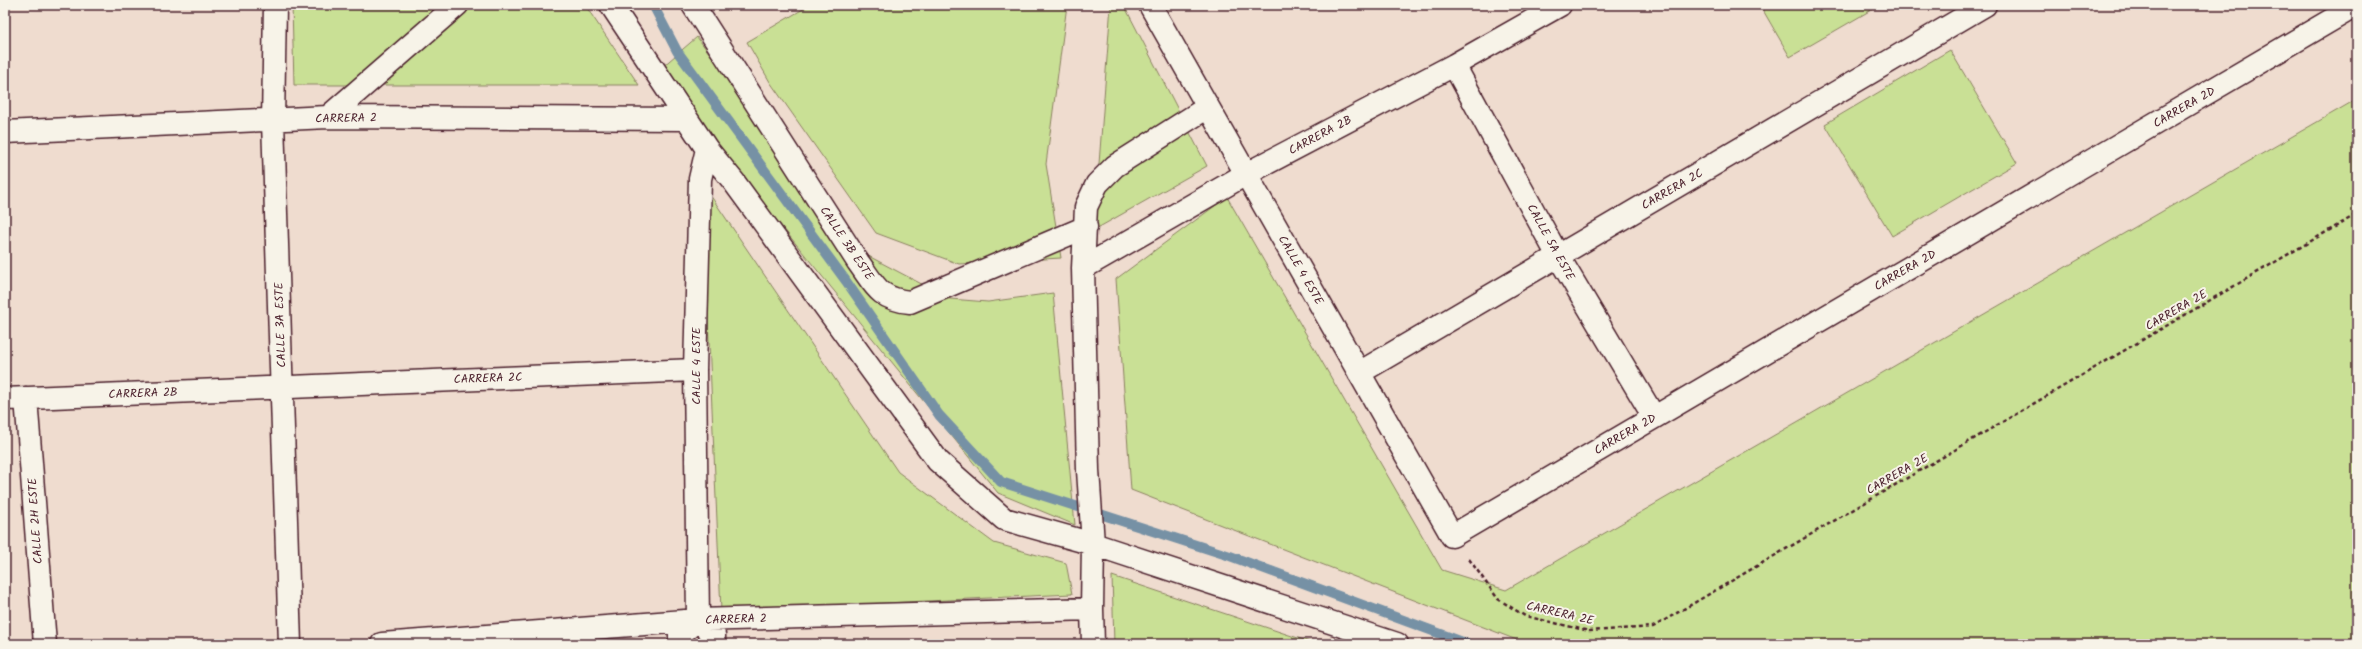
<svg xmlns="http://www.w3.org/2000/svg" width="2362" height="649" font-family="Kalam,sans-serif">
<rect width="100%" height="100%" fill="#efdccf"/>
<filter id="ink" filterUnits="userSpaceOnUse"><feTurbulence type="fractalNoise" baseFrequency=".025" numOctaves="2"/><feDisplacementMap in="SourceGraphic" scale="8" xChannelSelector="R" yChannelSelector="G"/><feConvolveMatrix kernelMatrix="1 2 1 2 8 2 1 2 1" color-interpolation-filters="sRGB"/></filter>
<g filter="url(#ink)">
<!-- green -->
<path fill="#c9e095" stroke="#8a8060" d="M292,5H585L639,85H294Z
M810,5H1067L1046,164L1061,258L959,264L876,233L770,82L747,42Z
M1111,5H1124L1207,166L1094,230Z
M1760,5H1877L1878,6L1790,57Z
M697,37L859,251L950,299L988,302L1053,293L1075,525L998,493L727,159L662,67Z
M1950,50L2017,163L1892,236L1825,124Z
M2357,99V644H1527L1131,490L1116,279L1227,197L1442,570L1506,590Z
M702,183L898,472L994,543L1066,563L1072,594L721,611Z
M1112,576L1316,644H1114Z"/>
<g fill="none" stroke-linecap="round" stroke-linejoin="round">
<!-- stream -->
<path stroke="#7691a5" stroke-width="10" d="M653,5L677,51L846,281L939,415L1001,482L1230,556L1468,644"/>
<!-- street casing -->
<g stroke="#4a1f2b" stroke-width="25">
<path id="street" d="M275,5L273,121L290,644
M611,5L707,149L700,179L695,370L698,620L714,635V644
M693,5L858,262C875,285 878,299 910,302L1086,227
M1150,5L1452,536L2357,5
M1454,65L1558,256L1654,417
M328,117L457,5
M5,132L328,117L687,119
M707,149L734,182L938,461L1004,519L1093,544L1397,644
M1083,268L1246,174L1454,65L1560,5
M1359,373L1985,5
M26,398L45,644
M5,399L695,370
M382,644L698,620L1092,609
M680,644V634L698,620
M1093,644L1092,609L1093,544L1088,470L1083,268L1086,207L1097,184L1115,166L1208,107"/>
</g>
<!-- path -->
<path stroke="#4a1f2b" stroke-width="2.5" stroke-dasharray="4 3" stroke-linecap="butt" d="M1469,559L1498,599L1525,616L1589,631L1653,627L2357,214"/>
<!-- street -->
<use href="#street" stroke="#f7f3e8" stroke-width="22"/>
</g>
</g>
<g text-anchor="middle" stroke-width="4" stroke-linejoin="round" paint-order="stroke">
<!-- street labels -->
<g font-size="12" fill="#4a1f2b" stroke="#f7f3e8">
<text transform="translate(2184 107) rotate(-30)" y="4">CARRERA 2D</text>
<text transform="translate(346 118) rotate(-1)" y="4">CARRERA 2</text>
<text transform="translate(1320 135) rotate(-28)" y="4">CARRERA 2B</text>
<text transform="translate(1672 189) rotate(-30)" y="4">CARRERA 2C</text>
<text transform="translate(1551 242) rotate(61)" y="4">CALLE 5A ESTE</text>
<text transform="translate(847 243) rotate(56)" y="4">CALLE 3B ESTE</text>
<text transform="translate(1301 270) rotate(60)" y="4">CALLE 4 ESTE</text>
<text transform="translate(1905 270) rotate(-30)" y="4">CARRERA 2D</text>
<text transform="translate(2176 310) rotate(-30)" y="4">CARRERA 2E</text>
<text transform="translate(280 325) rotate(-92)" y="4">CALLE 3A ESTE</text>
<text transform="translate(696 366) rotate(-90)" y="4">CALLE 4 ESTE</text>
<text transform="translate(488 378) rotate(-2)" y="4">CARRERA 2C</text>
<text transform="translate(143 393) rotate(-2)" y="4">CARRERA 2B</text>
<text transform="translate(1625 434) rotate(-30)" y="4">CARRERA 2D</text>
<text transform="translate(1897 474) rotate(-30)" y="4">CARRERA 2E</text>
<text transform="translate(35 521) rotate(-94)" y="4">CALLE 2H ESTE</text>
<text transform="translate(1560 613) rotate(13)" y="4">CARRERA 2E</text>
<text transform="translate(736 619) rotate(-2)" y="4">CARRERA 2</text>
</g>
</g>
<!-- margin -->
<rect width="2362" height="649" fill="none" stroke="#f7f3e8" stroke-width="20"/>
<rect x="10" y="10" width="2342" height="629" fill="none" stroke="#4a1f2b" stroke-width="1.5" filter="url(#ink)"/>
</svg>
